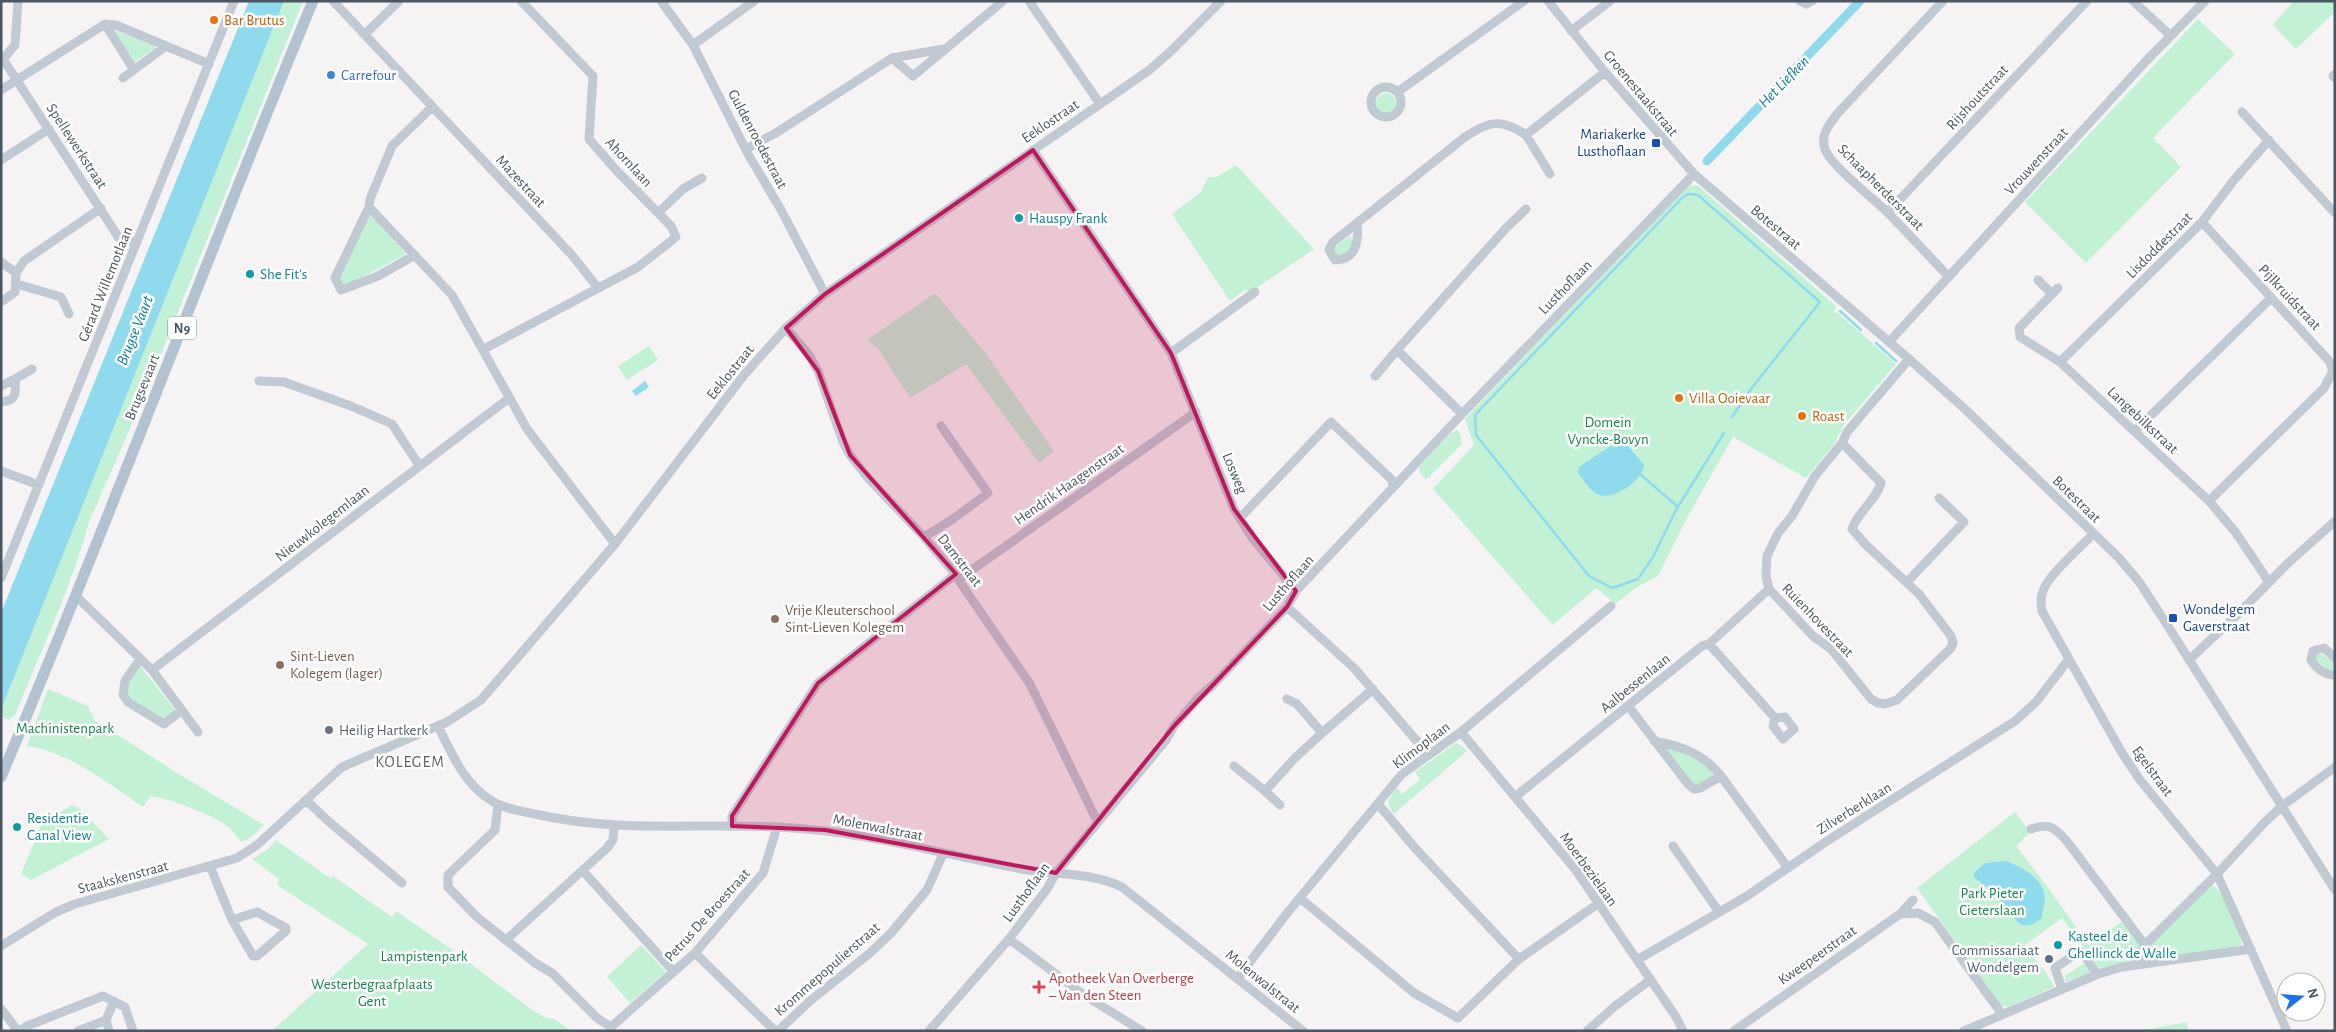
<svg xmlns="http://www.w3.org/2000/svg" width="2336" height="1032" font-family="'Alegreya Sans',sans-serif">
<rect width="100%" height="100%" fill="#f5f3f3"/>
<!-- green -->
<path fill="#c3f1d5" d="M284,1H303L143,399L93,513L91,515C73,583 42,649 15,715L9,720L1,716V710Z
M2294,1H2335V12L2296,49L2273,25Z
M2198,19L2235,54L2153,138L2181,167L2086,263L2025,202Z
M117,31L154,46L155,48L135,62L115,32Z
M1376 103a10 10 0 1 1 20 0a10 10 0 1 1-20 0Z
M1236,165L1314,249L1249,293L1246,289L1230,301L1172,214L1201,192L1208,177H1217Z
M1697,185L1837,307L1833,312L1838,313L1896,364L1843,426L1835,443L1806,478L1733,437L1688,516L1658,576L1637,587L1615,604L1598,589H1595L1553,625L1433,489L1474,445L1465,419L1686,187Z
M372,215L406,254L345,286L341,285L339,280L364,222L367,216Z
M1349,236L1354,240L1352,246L1342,257L1335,256L1334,248Z
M935,293L984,351L1054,451L1039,463L966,364L910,398L879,350L867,340Z
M649,346L658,360L627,380L618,366Z
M1457,430L1461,435V445L1426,480L1420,473L1419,467L1451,433Z
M2317,654H2322L2335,664V671L2331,673L2315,658Z
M141,667L175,710L165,718L158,716L129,698L127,694C130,685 131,671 141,667Z
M48,689L88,706L94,720L182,776L264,825L250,838L241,842C238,838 235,833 231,829C219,817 167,797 150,796L143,807C109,784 68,751 27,746Z
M1456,743L1462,746L1467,751L1394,814C1385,803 1389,797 1397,788L1402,794L1420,779L1415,772Z
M1669,748L1693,756L1713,772L1712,777L1698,786L1693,784L1666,749Z
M72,805L78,807L109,839L31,880L21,874L42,824Z
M2015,812L2030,832L2016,846L2041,878L2089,945L2123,921L2143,949L2212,885C2223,889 2237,929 2242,941L2241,946L2104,970L2098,966L2062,918L2025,945C2033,960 2048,971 2054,987L2008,1007L2001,1005L1917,888Z
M276,840L331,879L333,876L392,917L396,911L444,944L531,1009L544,1017L554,1019L571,1031H272L368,944L277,885L279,879L252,859L267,850Z
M641,945L666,972L630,1003L607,977Z
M2081,965H2088L2092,974L2065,982V976Z
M2187,1022L2188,1031H2139Z"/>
<!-- water -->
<path fill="#90daee" d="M249,1H284L1,710V613Z
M645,381L649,387L636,396L632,391Z
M1615,444L1628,446L1644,465C1642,481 1613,502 1597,494C1588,489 1584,480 1578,473L1579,467C1585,463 1611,445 1615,444Z
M2006,861C2021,867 2044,878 2045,898C2045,904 2042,911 2042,918C2022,933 2018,923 2006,907C1997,896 1986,886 1974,877V873L1985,863Z"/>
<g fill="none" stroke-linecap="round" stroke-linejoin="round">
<!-- stream -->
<path stroke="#90daee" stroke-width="2.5" d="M1840,311L1861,330
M1876,343L1896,361
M1724,433L1676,510L1653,557L1638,579L1612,588L1589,576L1476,435L1475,415L1683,197L1688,194L1698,195L1820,302L1751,389L1732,417
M1641,475L1678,507"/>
<!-- canal -->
<path stroke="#90daee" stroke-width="9" d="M1707,161L1860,1"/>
<!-- minor -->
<path stroke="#c1cad2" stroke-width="9" d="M333,1L571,254L598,288
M661,1L693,45L748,154L780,208L825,294
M1029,1L1100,104
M1548,1L1605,72L1694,174L1909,359L1966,410L2119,558L2140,583L2164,620L2335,890
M1800,1L1806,4L1812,1
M1943,1L1837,114C1829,125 1820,135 1825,149C1830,165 1873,198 1887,212C1908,233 1928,255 1949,277
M2133,1L2171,36
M105,24L134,70
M1571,31L1610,1
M365,34L399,1
M693,45L754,1
M1,56L119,238L136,243
M892,58L943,49
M3,59L15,45L18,1
M2335,74L2333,76L2335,78
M123,78L166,46
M1371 102a15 15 0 1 1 30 0a15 15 0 1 1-30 0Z
M1,90L105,24L116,25L209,64
M1399,91L1524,1
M2242,112L2335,213
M1526,135L1550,174
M746,149L776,133L892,58L913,76L1003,1
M1033,150L1171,353L1234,509L1253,539L1296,591
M1,160L49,129
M369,207L452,295L527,429L615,544
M1888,212L2087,1
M658,213L683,189L702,178
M2202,222L2330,362L2333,371L2324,388L2209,501
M1357,224C1359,241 1356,260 1335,260L1329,250L1333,242L1465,137C1489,121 1501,118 1526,135L1605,72
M415,255L378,276L341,290L335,278L369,207L370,199L392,146L432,107
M1,262L16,273
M2038,280L2051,293
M17,284L61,297L69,314
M2058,288L2019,328L2020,337L2060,362L2209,501L2236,533L2269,582
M1,302L15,292L16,273L24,261L101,208
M786,328L809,355L818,371L843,442L850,455L868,478L924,537L951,569L1030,684L1097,821
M1889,342L2146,61L2205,1
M484,349L638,267L676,237L671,226L616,170L589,139L593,76L521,1
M1171,353L1255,292
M2060,362L2202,222L2234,180L2269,140
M1375,376L1397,350
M15,379L32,369
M259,381L284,382L351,406L392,424L419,465
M1,386L15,379C16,393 17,401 1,402
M1462,414L1397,350L1507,227L1526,209
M2136,430L2271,298
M1842,443L1881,483C1876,501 1858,511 1852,529L1866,545L1919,594L1951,636L1953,643L1951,648L1897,700L1885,704L1878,703L1871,699L1831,649L1813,636L1769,589L1766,576L1767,556L1778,533L1792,516L1815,476L1842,443L1847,432L1909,359
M1,471L39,485
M1240,518L1331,422L1392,480L1393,487
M2093,534C2081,547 2048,575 2043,591C2040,598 2041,604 2042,611L2122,753L2140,780L2217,874L2287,1031
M924,537L953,519L988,493L941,426
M1,578L234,1
M959,579L1196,412
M1907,582L1964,522L1939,498
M76,596L152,670L198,732
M1287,607L1354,668L1428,754
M1709,644L1775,718L1773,726L1783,739L1794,729L1785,717L1775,718
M2335,658L2324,648L2313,651L2311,660C2317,669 2324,675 2335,675
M140,659L125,681L123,695L128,702L164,724L181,711
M2189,660L2239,613L2286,565L2335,521
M152,670L509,398
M1287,699L1297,704L1322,733L1373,689
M1629,707L1688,784L1694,789L1700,788L1721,776C1703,753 1681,746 1654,741
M438,726C452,754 464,784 492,801C505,809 521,811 535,814C617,833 694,823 777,827C858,830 942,854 1022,869C1056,875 1091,872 1122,887L1303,1031
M1461,732L1575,869L1676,1017L1683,1031
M1234,766L1265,791L1294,759L1322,733
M1721,776L1788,868
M1265,791L1280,805
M1515,797L1702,646L1709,644L1769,589
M306,800L327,820L402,883
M498,804L495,830L448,875V887L477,917L535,963L552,973L597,1018L611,1027
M1378,804L1415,848L1519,959
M732,826V816L818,683L956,574
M2031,829C2049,823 2054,827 2066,840L2145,945
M1673,846L1719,912
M210,866L232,920L257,912L286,928V931L257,956H253L232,920
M583,871L674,972
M1300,898L1414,993L1458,1018L1519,959L1599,903
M1900,914L1918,913L1935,922L2002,1014
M1009,939L1084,995L1142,1031
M506,940L607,848L613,840L614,826
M1,946L56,912L75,904L237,858L257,845L342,767L447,722L481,700L615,544L744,375L786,328L825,294L1148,71L1169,53L1221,1
M695,953L775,1031
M1637,960L1747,896L1824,843L2015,721L2036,702L2069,659
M2136,964L2145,945L2217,874L2264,823L2282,806L2335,767
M1237,979L1288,912L1402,774L1461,732L1611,606
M2062,989L2055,968L2080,951L2098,974
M1,1009L18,1031
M611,1027L695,953L763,873L777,827
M20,1031L27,1026L103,996L125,1007L133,1031
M78,1031L106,1020
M109,1031L106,1020L114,1001
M778,1031L811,1000L870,953L891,933L927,890L943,854
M929,1031L1009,939L1047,889L1056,873L1166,740L1174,726L1198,698L1213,685L1287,607L1296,591L1462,414L1694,174
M1587,1031L1614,1007L1650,980
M1734,1031L1900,914L1913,900
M1964,1031L2098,974L2122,967L2251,949"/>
<!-- major -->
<path stroke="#b3c2d1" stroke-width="11" d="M1,777C110,520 206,258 313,1"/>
</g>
<!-- marked area -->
<path fill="#c2185b" fill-opacity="0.2" stroke="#c2185b" stroke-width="4" stroke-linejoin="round" d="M1033,150L1171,353L1234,509L1296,591L1287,607L1174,726L1056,873L825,830L732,826V816L818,683L956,574L850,455L818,371L786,328L825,294Z"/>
<!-- markers -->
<g fill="#e8710a" stroke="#fff" stroke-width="2">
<circle cx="214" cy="20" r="5"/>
<circle cx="1679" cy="398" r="5"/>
<circle cx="1802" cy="416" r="5"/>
</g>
<circle fill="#3f7fe0" stroke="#fff" stroke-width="2" cx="331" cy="75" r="5"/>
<g fill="#1a4fb4" stroke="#fff" stroke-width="2">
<rect x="1651" y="138" width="10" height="10" rx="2.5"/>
<rect x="2168" y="613" width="10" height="10" rx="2.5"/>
</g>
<g fill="#0f9aa8" stroke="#fff" stroke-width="2">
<circle cx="1019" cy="218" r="5"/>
<circle cx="250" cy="274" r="5"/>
<circle cx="17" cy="827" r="5"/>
<circle cx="2058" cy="945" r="5"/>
</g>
<g fill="#8d6e63" stroke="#fff" stroke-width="2">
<circle cx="775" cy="619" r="5"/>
<circle cx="280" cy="665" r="5"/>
</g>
<circle fill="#6b7280" stroke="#fff" stroke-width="2" cx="329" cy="730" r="5"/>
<circle fill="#5c6f8a" stroke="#fff" stroke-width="2" cx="2049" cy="959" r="5"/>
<path fill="#e0444e" stroke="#fff" stroke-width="2" d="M1036.5 979.5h5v5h5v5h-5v5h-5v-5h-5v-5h5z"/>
<g text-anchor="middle" stroke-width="5" stroke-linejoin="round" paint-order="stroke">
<!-- shield labels -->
<rect fill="#fff" stroke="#808990" stroke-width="1" x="168" y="316.5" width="28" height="23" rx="4"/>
<g font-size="14" font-weight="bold" fill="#4a5661">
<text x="182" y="333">N9</text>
</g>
<!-- food labels -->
<g font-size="15" fill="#c56008" stroke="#fff" text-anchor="start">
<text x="224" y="25">Bar Brutus</text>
<text x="1689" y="403">Villa Ooievaar</text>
<text x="1812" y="421">Roast</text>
</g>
<!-- shop labels -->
<g font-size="15" fill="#366cbe" stroke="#fff" text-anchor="start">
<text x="341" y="80">Carrefour</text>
</g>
<!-- street labels -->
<g font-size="15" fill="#4a5661" stroke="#fff">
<text transform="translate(1641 93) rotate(50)" y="5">Groenestaakstraat</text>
<text transform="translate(1977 97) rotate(-47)" y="5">Rijshoutstraat</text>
<text transform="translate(1050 121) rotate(-34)" y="5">Eeklostraat</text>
<text transform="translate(758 139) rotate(62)" y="5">Guldenroedestraat</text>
<text transform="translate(77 146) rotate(57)" y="5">Spellewerkstraat</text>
<text transform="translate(2036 161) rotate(-47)" y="5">Vrouwenstraat</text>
<text transform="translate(629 162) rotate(47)" y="5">Ahornlaan</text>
<text transform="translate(521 181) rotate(47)" y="5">Mazestraat</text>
<text transform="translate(1881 187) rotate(45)" y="5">Schaapherderstraat</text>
<text transform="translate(1776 227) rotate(40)" y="5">Botestraat</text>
<text transform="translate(2159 245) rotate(-45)" y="5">Lisdoddestraat</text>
<text transform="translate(105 284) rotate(-68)" y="5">Gérard Willemotlaan</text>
<text transform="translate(1565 287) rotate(-46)" y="5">Lusthoflaan</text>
<text transform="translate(2290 297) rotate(47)" y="5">Pijlkruidstraat</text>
<text transform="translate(730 372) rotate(-51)" y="5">Eeklostraat</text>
<text transform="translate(142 387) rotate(-68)" y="5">Brugsevaart</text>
<text transform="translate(2143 420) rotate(43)" y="5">Langebilkstraat</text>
<text transform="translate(1235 473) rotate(68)" y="5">Losweg</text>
<text transform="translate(1069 484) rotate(-35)" y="5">Hendrik Haagenstraat</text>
<text transform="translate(2077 499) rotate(44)" y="5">Botestraat</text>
<text transform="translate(322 523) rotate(-38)" y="5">Nieuwkolegemlaan</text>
<text transform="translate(960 560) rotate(52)" y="5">Damstraat</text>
<text transform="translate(1288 583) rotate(-49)" y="5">Lusthoflaan</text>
<text transform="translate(1818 620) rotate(46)" y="5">Ruienhovestraat</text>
<text transform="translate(1635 683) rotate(-39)" y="5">Aalbessenlaan</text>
<text transform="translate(1421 745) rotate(-37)" y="5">Klimoplaan</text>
<text transform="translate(2153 771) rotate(54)" y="5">Egelstraat</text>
<text transform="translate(1854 808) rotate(-32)" y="5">Zilverberklaan</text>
<text transform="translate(878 827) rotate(11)" y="5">Molenwalstraat</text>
<text transform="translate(1589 869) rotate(54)" y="5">Moerbezielaan</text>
<text transform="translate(123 877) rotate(-15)" y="5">Staakskenstraat</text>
<text transform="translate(1026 892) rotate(-54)" y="5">Lusthoflaan</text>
<text transform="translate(707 915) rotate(-48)" y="5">Petrus De Broestraat</text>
<text transform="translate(1817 955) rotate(-35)" y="5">Kweepeerstraat</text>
<text transform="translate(827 969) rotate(-41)" y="5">Krommepopulierstraat</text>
<text transform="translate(1263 981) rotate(39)" y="5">Molenwalstraat</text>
</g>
<!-- transit labels -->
<g font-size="15" fill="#164399" stroke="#fff" text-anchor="end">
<text x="1646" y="139">Mariakerke<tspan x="1646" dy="17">Lusthoflaan</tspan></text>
<text x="2183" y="614" text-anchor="start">Wondelgem<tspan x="2183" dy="17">Gaverstraat</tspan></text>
</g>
<!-- culture labels -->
<g font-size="15" fill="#0d838f" stroke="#fff" text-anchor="start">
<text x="1029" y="223">Hauspy Frank</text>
<text x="260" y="279">She Fit's</text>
<text x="27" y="823">Residentie<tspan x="27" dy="17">Canal View</tspan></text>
<text x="2068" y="941">Kasteel de<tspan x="2068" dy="17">Ghellinck de Walle</tspan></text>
</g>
<!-- park labels -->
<g font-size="15" fill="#17864f" stroke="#fff">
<text x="1608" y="427">Domein<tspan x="1608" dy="17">Vyncke-Bovyn</tspan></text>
<text x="65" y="733">Machinistenpark</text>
<text x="1992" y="898">Park Pieter<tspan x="1992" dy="17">Cieterslaan</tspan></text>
<text x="424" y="961">Lampistenpark</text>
<text x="372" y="989">Westerbegraafplaats<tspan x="372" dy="17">Gent</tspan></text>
</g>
<!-- education labels -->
<g font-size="15" fill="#785e54" stroke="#fff" text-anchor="start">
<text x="785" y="615">Vrije Kleuterschool<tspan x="785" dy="17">Sint-Lieven Kolegem</tspan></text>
<text x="290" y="661">Sint-Lieven<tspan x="290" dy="17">Kolegem (lager)</tspan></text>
</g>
<!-- worship labels -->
<g font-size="15" fill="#5b616d" stroke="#fff" text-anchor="start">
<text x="339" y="735">Heilig Hartkerk</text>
</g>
<!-- service labels -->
<g font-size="15" fill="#4e5e75" stroke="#fff" text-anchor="end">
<text x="2039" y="955">Commissariaat<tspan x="2039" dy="17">Wondelgem</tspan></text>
</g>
<!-- health labels -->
<g font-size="15" fill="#be3a42" stroke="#fff" text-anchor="start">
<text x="1049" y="983">Apotheek Van Overberge<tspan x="1049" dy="17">– Van den Steen</tspan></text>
</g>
<!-- water labels -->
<g font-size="16" font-style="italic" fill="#0c7c9b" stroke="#fff">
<text transform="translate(1783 81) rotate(-46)" y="6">Het Liefken</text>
<text transform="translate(134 330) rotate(-68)" y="6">Brugse Vaart</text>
</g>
<!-- neighbourhood labels -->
<g font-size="16" letter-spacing="1" fill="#5f6368" stroke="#fff">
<text x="410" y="767">KOLEGEM</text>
</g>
</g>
<!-- border -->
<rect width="2336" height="1032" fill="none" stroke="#4a5661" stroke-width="5"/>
<!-- north arrow -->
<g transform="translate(2301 997) rotate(73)"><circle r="24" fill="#ffffff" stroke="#b7bbc0"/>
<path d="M0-4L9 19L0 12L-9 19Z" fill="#1a73e8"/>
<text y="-8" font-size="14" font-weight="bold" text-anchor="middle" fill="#4a5661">N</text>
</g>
</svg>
